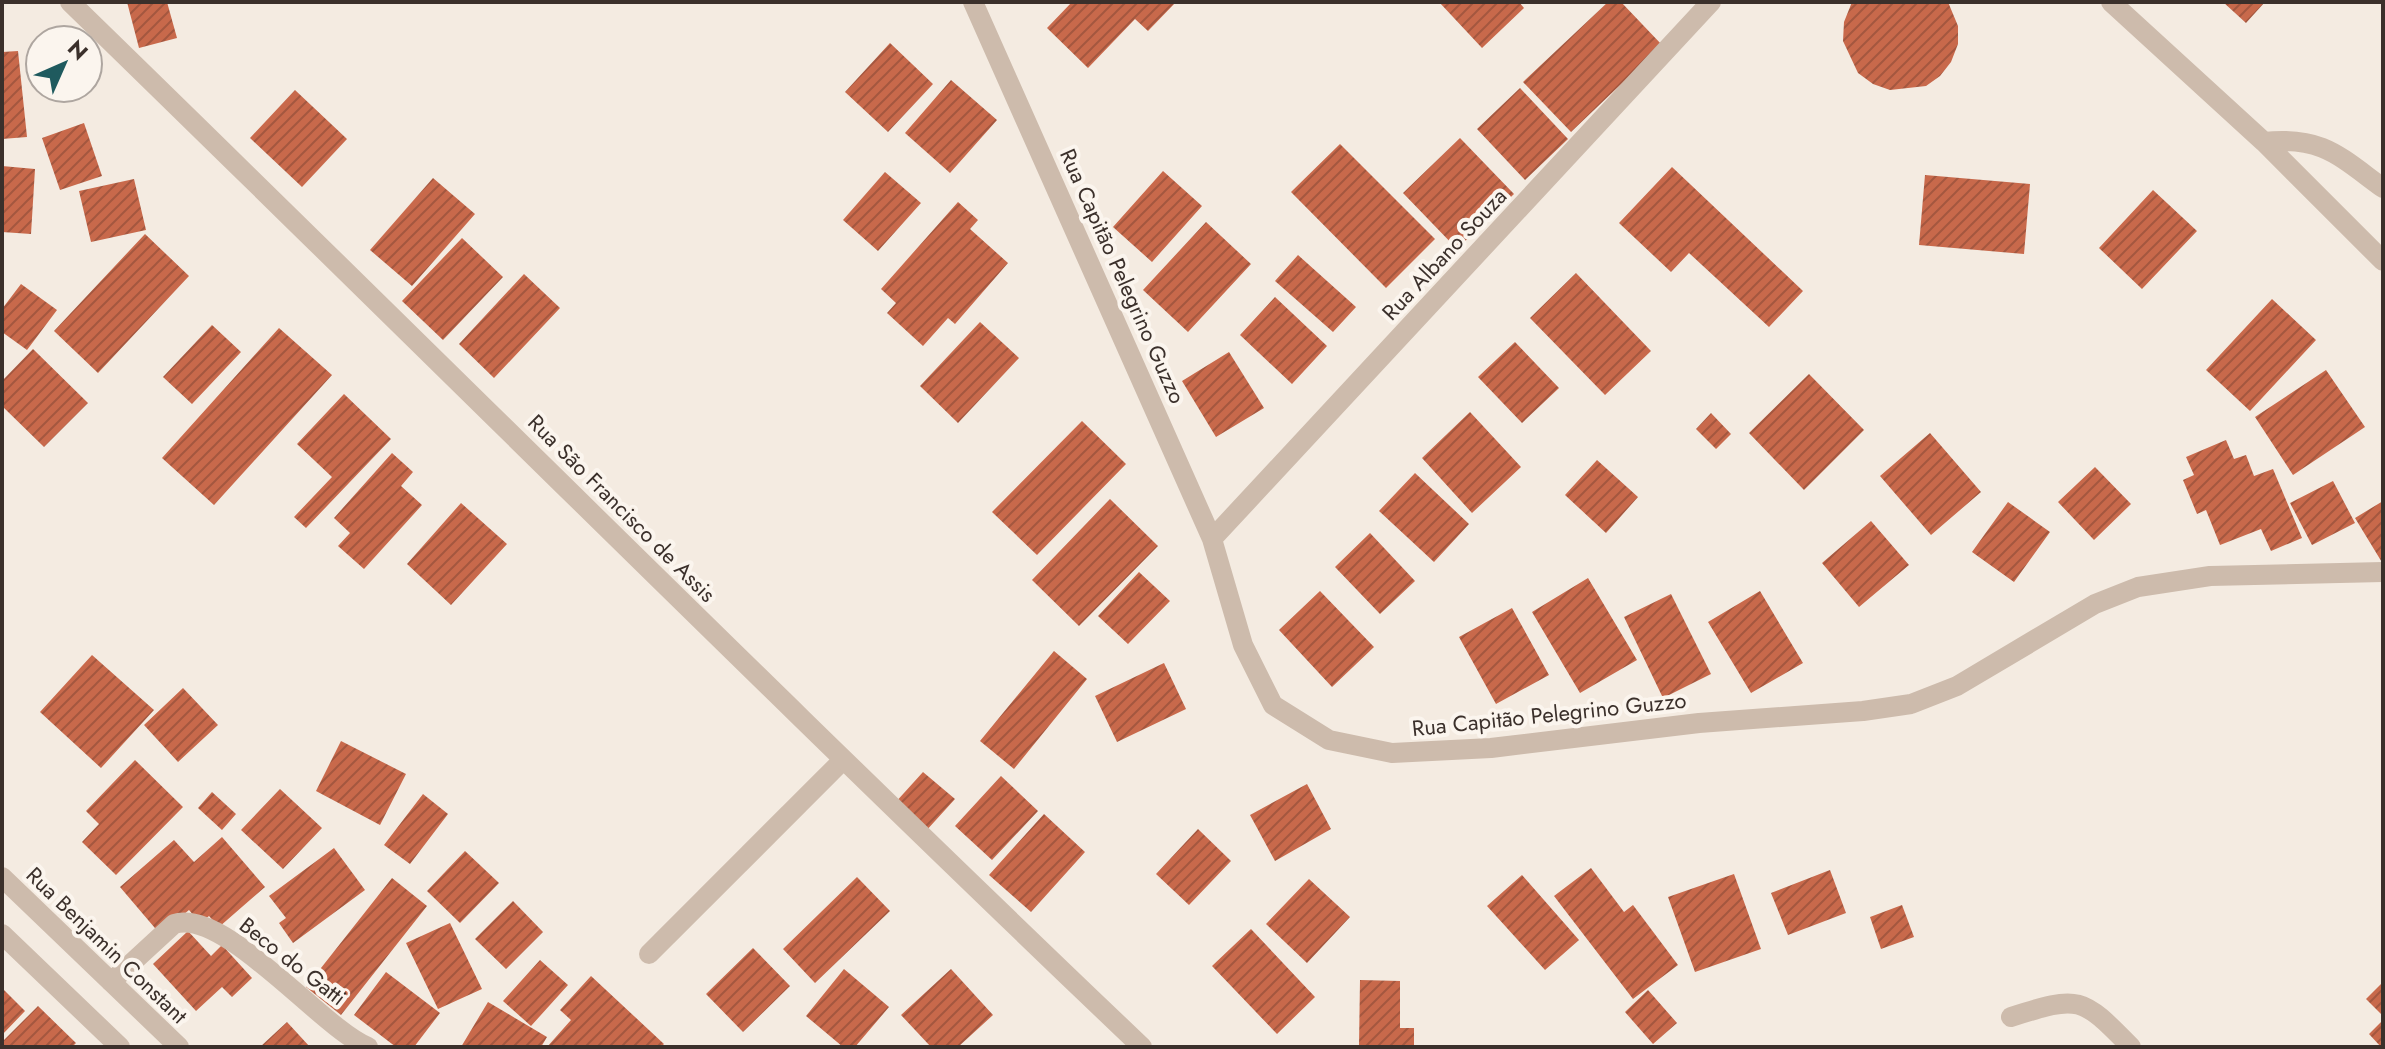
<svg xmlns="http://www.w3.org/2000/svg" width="2385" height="1049" font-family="Jost,sans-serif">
<defs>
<pattern id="building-hatch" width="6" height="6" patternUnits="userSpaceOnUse" patternTransform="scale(2)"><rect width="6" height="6" fill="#c8694b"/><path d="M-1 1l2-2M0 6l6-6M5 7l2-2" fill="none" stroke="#a4573f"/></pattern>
</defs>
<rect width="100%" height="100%" fill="#f4ebe1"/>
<!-- building -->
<path fill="url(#building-hatch)" d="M127,2H167L177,38L139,48Z
M1072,2H1176L1148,31L1135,19L1088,68L1047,28Z
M1439,2H1519L1524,8L1482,48Z
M1608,2H1621L1662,45L1571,132L1523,82Z
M1852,2H1948L1958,26V44L1951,62L1940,76L1926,86L1890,90L1873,84L1858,73L1843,41L1844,22Z
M2223,2H2265L2246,23Z
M890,43L933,84L888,132L845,92Z
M18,51L27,137L2,139V52Z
M951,80L997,120L950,173L905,133Z
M1520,88L1568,139L1525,180L1477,129Z
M295,90L347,139L302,187L250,138Z
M84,123L102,176L60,190L42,138Z
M1460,138L1514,194L1457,249L1403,193Z
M1340,144L1435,239L1386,288L1291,192Z
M2,166L35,169L31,234L2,232Z
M1672,167L1803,291L1769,327L1689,253L1671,272L1619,223Z
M1163,171L1202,206L1152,262L1113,227Z
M885,172L921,203L878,251L843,220Z
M1925,175L2030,184L2024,254L1919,245Z
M433,178L475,214L412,286L370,250Z
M134,179L146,230L91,242L79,191Z
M2153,190L2197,231L2142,289L2099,248Z
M958,202L978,220L970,229L1008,263L955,324L948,318L923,346L887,313L896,303L881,289Z
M1206,222L1251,264L1188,332L1143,290Z
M145,234L189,276L98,373L54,331Z
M462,238L503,277L443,340L402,301Z
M1298,255L1356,307L1333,332L1275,281Z
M1576,273L1651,351L1605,395L1530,318Z
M524,274L560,308L494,378L459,344Z
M21,284L57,310L27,350L2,332V309Z
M1275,297L1327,346L1292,384L1240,335Z
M2272,299L2316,340L2250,411L2206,370Z
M980,322L1019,358L958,423L920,386Z
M212,325L241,352L192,404L163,377Z
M279,328L332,375L214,505L162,458Z
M1515,342L1559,388L1522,423L1478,377Z
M33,349L88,403L44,447L2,406V381Z
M1229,352L1264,408L1216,437L1182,381Z
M2326,370L2365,427L2293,475L2255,417Z
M1809,374L1864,430L1804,490L1749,433Z
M344,394L391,439L306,528L294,517L332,477L297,444Z
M1470,412L1521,467L1472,513L1422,458Z
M1711,413L1731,434L1716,449L1696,429Z
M1082,421L1126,464L1037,555L992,512Z
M1930,433L1981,492L1931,535L1880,476Z
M2226,440L2234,459L2246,455L2254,476L2273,469L2302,538L2271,551L2261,529L2220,545L2206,510L2197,514L2183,480L2194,475L2186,457Z
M392,453L413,472L401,486L422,505L364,569L338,546L350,533L334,518Z
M1597,460L1638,497L1606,533L1565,495Z
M2095,467L2131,504L2094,540L2058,502Z
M1415,473L1469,524L1434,562L1379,511Z
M2333,481L2355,523L2312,545L2290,503Z
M1110,499L1158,546L1079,626L1032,580Z
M2383,501V564L2355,518Z
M2008,502L2050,532L2014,582L1972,552Z
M461,503L507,544L451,605L407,564Z
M1871,521L1909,565L1859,607L1822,563Z
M1370,533L1415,581L1380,614L1335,567Z
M1139,572L1170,601L1128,644L1098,616Z
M1588,578L1637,660L1580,693L1532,612Z
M1320,591L1374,647L1332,687L1279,630Z
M1760,591L1803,663L1751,693L1708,622Z
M1671,594L1711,674L1663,698L1624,617Z
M1512,608L1549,675L1496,704L1459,637Z
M1054,651L1087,679L1014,769L980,741Z
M92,655L154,710L101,768L40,712Z
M1164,663L1186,709L1117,742L1095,696Z
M183,688L218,725L178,762L144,725Z
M341,741L406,774L380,825L316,791Z
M135,760L183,807L116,875L82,842L99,824L86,811Z
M923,772L955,799L925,832L894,804Z
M1001,776L1038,811L992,860L955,826Z
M1307,784L1331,829L1275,861L1250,815Z
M280,789L322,828L283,869L241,830Z
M212,792L236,814L222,830L198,808Z
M423,794L448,814L410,864L384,845Z
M1044,814L1085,852L1031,912L989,875Z
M1198,829L1231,861L1189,905L1156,874Z
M222,837L265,887L219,927L209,916L200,923L189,910L160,934L120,887L174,840L194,862Z
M334,848L365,890L293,943L279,923L286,918L269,896Z
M465,851L499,883L460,923L427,891Z
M1591,868L1624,912L1633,905L1678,965L1633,999L1554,896Z
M1830,870L1846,913L1788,935L1771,893Z
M1734,874L1761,949L1695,972L1668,897Z
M1522,875L1579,940L1545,970L1487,906Z
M857,877L890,911L815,983L783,949Z
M392,878L427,906L341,1015L306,987Z
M1309,879L1350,917L1307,963L1266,924Z
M513,901L543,932L506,969L475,939Z
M1902,905L1914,937L1881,949L1870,917Z
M450,923L482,989L438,1009L406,943Z
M1251,929L1315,997L1277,1034L1212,966Z
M188,931L211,956L222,945L252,978L232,997L222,987L196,1011L153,964Z
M753,948L790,986L743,1032L706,994Z
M540,960L568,985L531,1026L503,1001Z
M844,969L889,1007L855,1047H843L806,1016Z
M951,969L993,1015L958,1047H931L901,1015Z
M386,972L440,1013L414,1047H396L354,1015Z
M591,976L664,1044L661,1047H547L571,1020L560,1010Z
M1360,980L1400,981V1028H1414V1047H1359Z
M2383,982V1016L2366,999Z
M2,988L25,1011L2,1035Z
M1648,990L1677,1023L1653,1044L1625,1012Z
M488,1002L547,1037L541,1047H461Z
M38,1006L76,1043L72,1047H2V1042Z
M2383,1020V1047H2381L2369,1034Z
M287,1022L310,1047H260Z"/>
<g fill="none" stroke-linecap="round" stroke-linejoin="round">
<!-- service -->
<path stroke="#cdbbac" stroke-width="20" d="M649,954L842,761"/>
<!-- minor -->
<path stroke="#cdbbac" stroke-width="20" d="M70,2C428,350 781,703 1142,1047
M973,2L1212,539L1243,645L1273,705L1329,740L1392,753L1491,748L1699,723L1863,711L1911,704L1957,686L2095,604L2138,587L2210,576L2383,572
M2111,2L2264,142L2383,261
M2264,142C2322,136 2339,156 2383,188
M1212,539L1711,2
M2,877L179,1047
M2,934L120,1047
M111,982L174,924C225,908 320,1027 368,1047
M2011,1017C2080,995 2081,996 2131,1047"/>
</g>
<g text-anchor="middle" stroke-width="8" stroke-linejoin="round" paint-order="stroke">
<!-- street labels -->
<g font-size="22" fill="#3b302b" stroke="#fbf5ee">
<text transform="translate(1444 254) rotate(-47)" y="8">Rua Albano Souza</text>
<text transform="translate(1123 276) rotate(66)" y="8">Rua Capitão Pelegrino Guzzo</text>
<text transform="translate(622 508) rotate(45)" y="8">Rua São Francisco de Assis</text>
<text transform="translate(1549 714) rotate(-6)" y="8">Rua Capitão Pelegrino Guzzo</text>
<text transform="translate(107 945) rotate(44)" y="8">Rua Benjamin Constant</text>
<text transform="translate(293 961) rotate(38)" y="8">Beco do Gatti</text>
</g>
</g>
<!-- border -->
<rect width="2385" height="1049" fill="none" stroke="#3b302b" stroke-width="8"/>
<!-- north arrow -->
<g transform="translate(64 64) rotate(45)"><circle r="38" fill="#fbf5ee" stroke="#aea6a0" stroke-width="2"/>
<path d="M0-6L14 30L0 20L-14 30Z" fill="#1f5a5e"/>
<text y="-12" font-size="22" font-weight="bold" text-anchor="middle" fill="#3b302b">N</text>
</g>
</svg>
